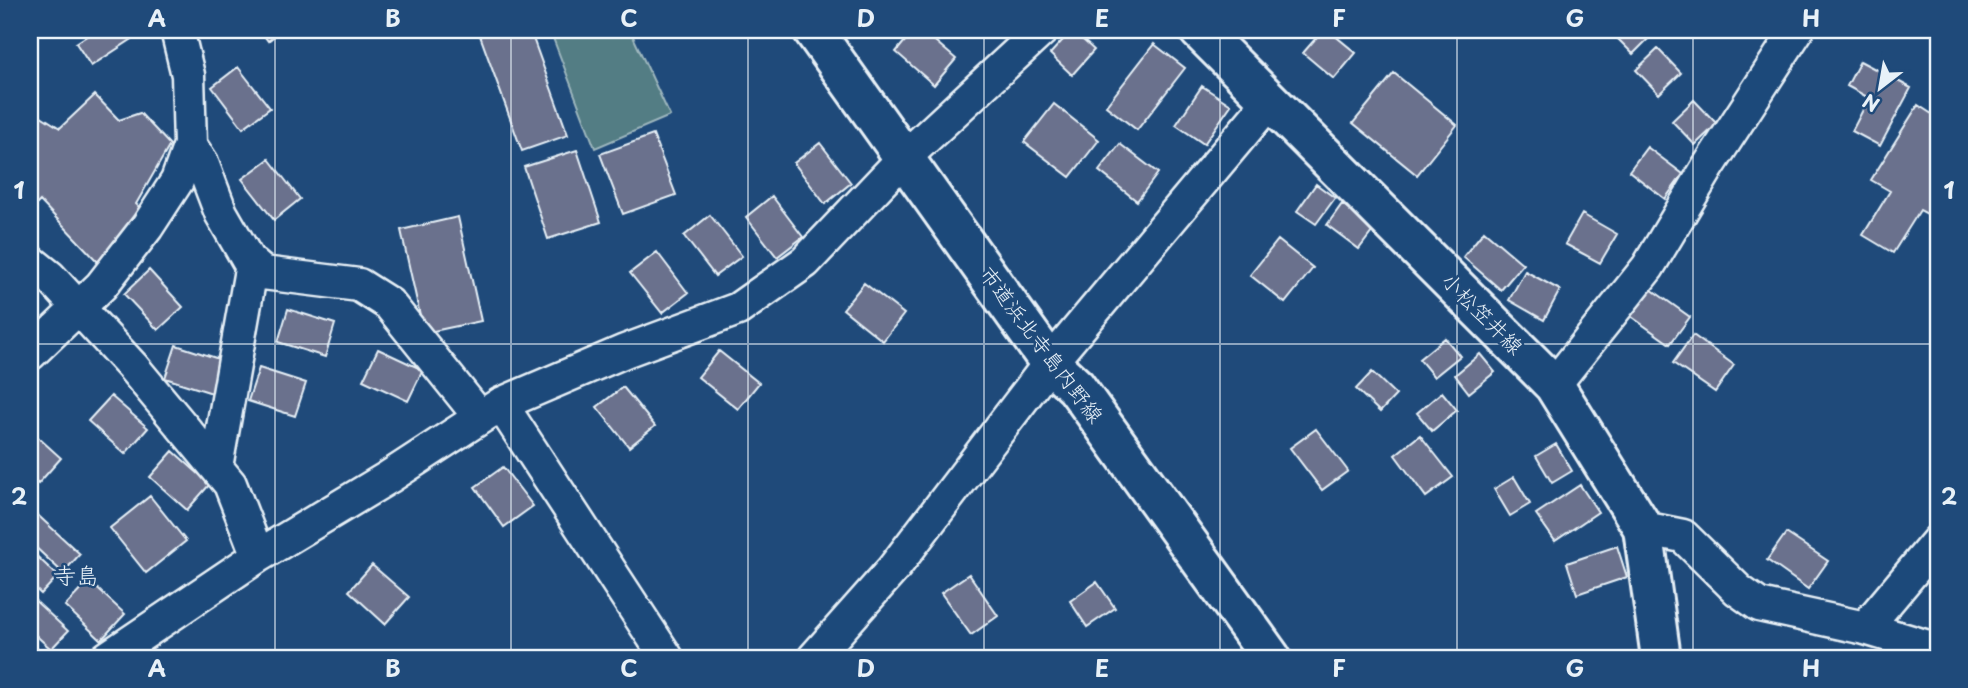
<svg xmlns="http://www.w3.org/2000/svg" width="1968" height="688" font-family="'Playpen Sans','Klee One',sans-serif">
<rect width="100%" height="100%" fill="#1f4a7a"/>
<filter id="ink" filterUnits="userSpaceOnUse"><feTurbulence type="fractalNoise" baseFrequency=".0143" numOctaves="2"/><feDisplacementMap in="SourceGraphic" scale="14" xChannelSelector="R" yChannelSelector="G"/><feConvolveMatrix kernelMatrix="1 2 1 2 8 2 1 2 1" color-interpolation-filters="sRGB"/></filter>
<g filter="url(#ink)">
<!-- green -->
<path fill="#537d84" stroke="#9eb7be" stroke-width="2" d="M550,30H630L670,116L595,148Z"/>
<!-- building -->
<path fill="#6a718d" stroke="#e8f1f8" stroke-width="2" d="M96,30H146L91,66L76,43Z
M260,30H282L268,41Z
M478,30H530L568,135L522,151Z
M914,30H922L956,59L934,85L896,52Z
M1072,30L1094,50L1072,75L1050,54Z
M1323,30H1328L1356,53L1334,79L1303,53Z
M1609,30H1657L1633,54Z
M1154,44L1185,68L1137,130L1106,106Z
M1658,49L1681,73L1659,94L1636,70Z
M1860,61L1911,88L1880,146L1852,131L1869,98L1847,86Z
M238,67L270,108L243,128L212,87Z
M1394,73L1457,125L1417,175L1353,123Z
M1202,86L1231,105L1204,144L1176,125Z
M95,95L119,120L140,113L170,145L136,204L148,215L98,262L40,201L30,211V109L60,128Z
M1694,100L1717,124L1695,145L1672,121Z
M1054,104L1099,140L1070,177L1024,142Z
M1918,105L1938,118V204L1931,216L1920,210L1893,253L1863,235L1890,191L1871,180Z
M653,135L676,195L623,214L600,154Z
M820,143L851,183L825,204L794,163Z
M1120,144L1158,173L1137,201L1099,171Z
M1647,147L1683,174L1665,199L1629,171Z
M577,150L601,222L548,239L524,167Z
M269,159L300,199L274,220L242,179Z
M1316,184L1335,198L1316,224L1297,211Z
M772,196L803,237L777,257L746,217Z
M1342,204L1375,228L1359,249L1327,225Z
M1582,214L1617,234L1600,263L1565,244Z
M710,215L742,256L715,276L684,236Z
M458,217L481,321L424,333L401,230Z
M1484,231L1523,264L1501,290L1463,257Z
M1278,240L1313,268L1285,303L1250,275Z
M657,252L688,293L662,313L630,273Z
M149,270L183,307L158,330L124,294Z
M1525,271L1560,290L1544,320L1509,300Z
M864,283L904,314L883,341L843,309Z
M1648,287L1690,317L1670,344L1629,315Z
M288,309L335,324L325,357L278,342Z
M1693,335L1734,365L1715,392L1673,363Z
M1445,338L1460,356L1434,377L1419,359Z
M176,345L222,360L212,393L165,378Z
M378,349L423,370L408,401L363,380Z
M719,351L759,383L738,409L698,377Z
M1480,354L1495,372L1469,393L1455,375Z
M259,368L306,383L295,416L248,401Z
M1372,372L1396,395L1380,412L1356,389Z
M623,387L655,426L629,447L597,407Z
M1442,392L1457,410L1432,431L1417,413Z
M111,396L148,428L125,454L88,421Z
M1316,429L1348,471L1322,490L1290,448Z
M30,430L61,458L38,484L30,477Z
M1420,435L1453,477L1426,497L1395,455Z
M1556,444L1572,471L1552,483L1536,456Z
M173,451L210,484L187,510L150,477Z
M503,467L533,506L504,527L475,487Z
M1514,477L1530,504L1510,516L1494,489Z
M1580,485L1598,512L1555,541L1536,514Z
M150,496L186,541L146,573L110,528Z
M30,508L80,554L63,573L30,542Z
M1786,533L1828,561L1808,589L1767,560Z
M1617,546L1627,577L1577,594L1567,563Z
M30,550L58,576L41,594L30,584Z
M372,565L409,597L385,624L349,591Z
M969,574L998,616L971,635L941,593Z
M89,581L125,614L101,640L65,606Z
M1097,582L1115,608L1087,627L1070,601Z
M30,596L68,631L51,649L30,630Z
M30,642L42,653L37,658H30Z"/>
<g fill="none" stroke-linecap="round" stroke-linejoin="round">
<!-- street casing -->
<g stroke="#e8f1f8" stroke-width="37">
<path id="street" d="M190,145L202,163L221,213L248,260L263,273L359,285L389,304L480,417
M30,261L50,277L132,366L230,484L258,556
M30,354L101,286L147,227L177,181L190,145L188,75L177,30
M1554,385L1648,267L1708,167L1797,30
M501,404L667,658
M216,467L252,264
M1643,528L1683,536L1738,590L1759,605L1865,628L1938,541
M1865,628L1938,650
M107,658L258,556L389,477L501,404L625,351L738,309L805,262L904,158L1042,30
M814,658L893,569L1050,363L1269,102"/>
</g>
<!-- secondary casing -->
<g stroke="#e8f1f8" stroke-width="44">
<path id="secondary" d="M813,30L1050,363L1076,387L1271,658
M1199,30L1554,385L1643,528L1661,658"/>
</g>
<!-- street -->
<use href="#street" stroke="#1f4a7a" stroke-width="32"/>
<!-- secondary -->
<use href="#secondary" stroke="#1f4a7a" stroke-width="38"/>
</g>
</g>
<!-- grid -->
<path fill="none" stroke="#e8f1f8" stroke-width="2" stroke-opacity="0.55" d="M275,30V658M511,30V658M748,30V658M984,30V658M1220,30V658M1457,30V658M1693,30V658M30,344H1938"/>
<g text-anchor="middle" stroke-width="5" stroke-linejoin="round" paint-order="stroke">
<!-- street labels -->
<g font-size="21" fill="#e8f1f8" stroke="#1f4a7a">
<text transform="translate(1482 314) rotate(45)" y="7">小松笠井線</text>
<text transform="translate(1041 345) rotate(53)" y="7">市道浜北寺島内野線</text>
</g>
<!-- neighbourhood labels -->
<g font-size="23" fill="#e8f1f8" stroke="#1f4a7a">
<text x="76" y="584">寺島</text>
</g>
</g>
<!-- margin -->
<rect width="1968" height="688" fill="none" stroke="#1f4a7a" stroke-width="77"/>
<!-- north arrow -->
<g transform="translate(1880 88) rotate(211)" stroke="#1f4a7a" stroke-width="5" paint-order="stroke">
<path d="M0-5L12 26L0 18L-12 26Z" fill="#e8f1f8"/>
<text y="-10" font-size="19" font-weight="bold" text-anchor="middle" fill="#e8f1f8">N</text>
</g>
<rect x="38" y="38" width="1892" height="612" fill="none" stroke="#e8f1f8" stroke-width="2.5"/>
<g font-size="23" text-anchor="middle" font-weight="bold" fill="#e8f1f8">
<text x="157" y="27">A</text>
<text x="393" y="27">B</text>
<text x="629" y="27">C</text>
<text x="866" y="27">D</text>
<text x="1102" y="27">E</text>
<text x="1339" y="27">F</text>
<text x="1575" y="27">G</text>
<text x="1811" y="27">H</text>
<text x="19" y="199">1</text>
<text x="1949" y="199">1</text>
<text x="19" y="505">2</text>
<text x="1949" y="505">2</text>
<text x="157" y="677">A</text>
<text x="393" y="677">B</text>
<text x="629" y="677">C</text>
<text x="866" y="677">D</text>
<text x="1102" y="677">E</text>
<text x="1339" y="677">F</text>
<text x="1575" y="677">G</text>
<text x="1811" y="677">H</text>
</g>
</svg>
